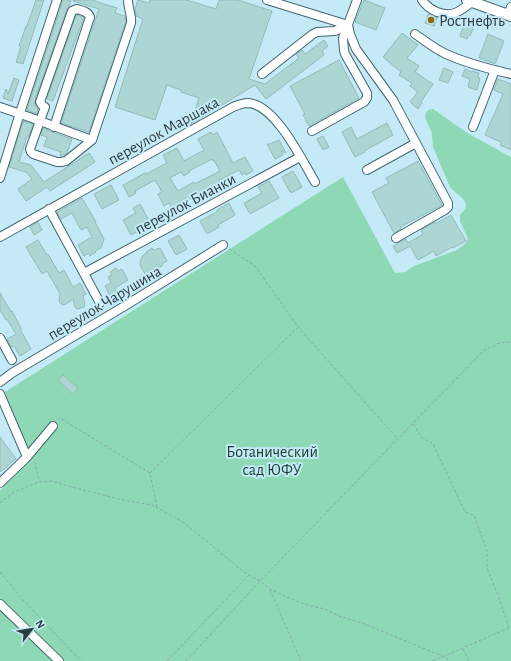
<svg xmlns="http://www.w3.org/2000/svg" width="511" height="661" font-family="'Alegreya Sans',sans-serif">
<rect width="100%" height="100%" fill="#c3eaf6"/>
<!-- green -->
<path fill="#8fd8b5" d="M433,109L469,134L511,157V661H0V491L28,459V451L5,392L343,177L395,273L405,272L414,266L457,250L465,244L468,239L460,221V215C461,213 465,210 466,207C468,199 454,193 450,187L433,147L432,133L426,120L425,115L428,110Z"/>
<!-- building -->
<path fill="#acd6d3" stroke="#92bbb8" fill-rule="evenodd" d="M36,0H44L23,64L16,62L21,46H19L23,35L26,26H27Z
M63,0H71L69,6L67,9L35,100V105L38,109L37,114L27,110Z
M74,0H93L101,3L117,8L115,13L125,16V18L126,21L89,132L61,123L99,9L73,1Z
M138,0L149,3L150,0H187L216,9L219,0H238L272,11L249,79L265,84L299,58L296,54L302,50L305,54L324,40L328,46L322,51L324,55L266,99L255,85L191,124L199,98L181,92V90L167,85L155,120L115,107L143,19L136,16L135,9Z
M364,0L385,8L376,30L355,22Z
M428,14L437,18L434,26L425,23Z
M76,15L84,17L53,101L47,99Z
M465,22L474,26L470,36H468L467,39L460,36Z
M402,33L418,45L407,58L419,66L415,72L433,84L421,102L422,103L418,109L410,102L418,92L410,86L412,83L399,75L401,72L383,57Z
M488,34L504,41L495,64L479,58Z
M339,60L359,98L309,126L303,115L305,114L290,86Z
M444,68L453,72L448,83L439,80Z
M465,69L472,72V71L479,73L478,77L480,78L477,90L468,87L470,79L462,76Z
M14,78L19,80L12,101L3,98L6,89L8,94Z
M498,79L511,84V150L500,145L501,142L485,135L503,94L494,90Z
M23,121L33,124L29,136H27L19,162L31,165L44,182L89,153L95,162L50,191L47,187L26,201L18,189L32,179L26,172L9,167Z
M387,123L393,135L364,151L365,152L355,157L342,132L351,127L357,139Z
M43,128L52,132L72,139L67,153L62,156H60L61,152L44,146L47,137L41,135Z
M211,132L213,135L217,132L233,163L245,157L253,171L246,175L245,173L242,175L239,170L218,181L220,185L208,191V190L184,203L186,207L178,211L173,210L169,203L164,206L158,194L162,192L155,180L135,191L136,193L129,197L123,185L145,173L146,174L167,163L163,155L177,148L184,161L204,150L198,139ZM212,159L213,161L214,160L220,171L195,184L194,182L178,191L170,178L181,172L184,176L190,172L189,171Z
M323,136L329,147L323,150L317,139Z
M279,140L286,153L281,151L283,155L275,159L267,144H270Z
M418,161L442,205L400,227L401,229L394,233L372,192L389,183L386,178Z
M293,171L302,187L291,193V191L290,192L282,177Z
M269,181L279,198L250,214L244,203L262,193L258,187Z
M111,185L119,200L102,209L94,194Z
M82,198L96,222H95L104,239L101,248L95,251L96,252L90,256L89,253L84,256L78,245L92,237L87,227L81,230L72,213L61,219L57,212Z
M229,203L235,215L218,225L219,227L207,234L200,221L218,211L217,210Z
M140,204L151,224L131,235L123,220L136,213L133,208Z
M451,215L466,241L453,248L452,247L436,256L434,251L418,260L410,246L397,253L393,246L406,239L408,243L423,234L421,230L435,222V224Z
M38,222L42,230L34,235L30,227Z
M179,235L187,249L176,255L168,241Z
M38,240L47,255L48,254L59,273L64,270L73,287L80,283L86,294L83,296L85,304L84,307L77,309L75,307L73,299L66,304L63,305L60,303L59,301L60,294L47,271L42,274L26,247Z
M152,248L153,250L160,248L167,261L162,264V266L152,271L154,275L148,279L141,267L140,262L143,255L147,253L146,252Z
M116,268L118,271L122,269L128,280L115,288L119,296L112,299L105,286L111,283L108,277L112,275L110,272Z
M0,293L11,312L12,311L21,328V331L31,349L20,356L14,346L11,347L7,339L16,334L7,319L6,320L0,310Z
M63,375L78,388L73,394L58,380Z
M0,437L16,459L8,465V466L0,472Z"/>
<g fill="none" stroke-linecap="round" stroke-linejoin="round">
<!-- minor casing -->
<g stroke="#426570" stroke-width="10">
<path id="minor" d="M267,0L348,25
M422,0C426,6 430,9 437,12C454,18 459,11 472,2
M508,15L511,7
M348,25L350,34L356,49L393,100L448,203V207L445,210L396,238
M415,34C425,41 435,49 446,54C466,63 489,69 511,74
M262,74L313,34L317,32L335,31L348,25
M0,107C31,117 61,129 92,140L131,23C132,15 128,9 128,0
M54,127L90,17C88,11 82,11 77,9L72,11L40,102L42,105L45,107L30,149L31,152L33,154L57,162H61L66,161L92,140
M473,127L495,70
M312,131L364,102L367,98V93L345,54L344,50L343,38L357,0
M367,170L416,143
M0,178L20,113L57,0
M49,209L100,303
M0,237L233,107C238,105 242,103 248,103C275,104 302,160 315,182
M84,273L300,157
M0,338L12,360
M0,382L12,373L123,307L223,245
M0,394L27,457
M0,483L27,457L53,426
M0,604L59,661"/>
</g>
<!-- major casing -->
<g stroke="#426570" stroke-width="12">
<path id="major" d="M467,0L511,16"/>
</g>
<!-- path -->
<path stroke="#8aa9b2" stroke-width="1" stroke-dasharray="3 2" stroke-linecap="butt" d="M229,249L255,266L298,327L397,438
M58,420L60,418L150,473L157,507
M413,424L422,438L433,444L465,512L474,515L487,551V568L498,595L509,628
M34,462L35,463L39,481
M150,473L297,328
M0,503L14,492L39,482L52,481L75,488L123,500L152,505L183,522L244,572L260,581L270,589L287,597L307,605L325,609L339,616L362,623L442,656L450,661
M0,572L23,600L81,661
M270,590L301,661
M463,649L469,661
M167,661L249,575
M186,661L260,581L483,351L499,343L511,342
M433,661L511,627"/>
<!-- minor -->
<use href="#minor" stroke="#fff" stroke-width="8"/>
<!-- major -->
<use href="#major" stroke="#fff" stroke-width="10"/>
</g>
<!-- markers -->
<circle fill="#90670d" stroke="#c3eaf6" stroke-width="1.5" cx="431" cy="20" r="4"/>
<g text-anchor="middle" stroke-width="4" stroke-linejoin="round" paint-order="stroke">
<!-- poi labels -->
<g font-size="16" fill="#2b3b3f" stroke="#c3eaf6" text-anchor="start">
<text x="439" y="26">Ростнефть</text>
</g>
<!-- street labels -->
<g font-size="16" fill="#2b3b3f" stroke="#c3eaf6">
<text transform="translate(163 130) rotate(-29)" y="6">переулок Маршака</text>
<text transform="translate(185 203) rotate(-28)" y="6">переулок Бианки</text>
<text transform="translate(104 302) rotate(-31)" y="6">переулок Чарушина</text>
</g>
<!-- park labels -->
<g font-size="16" fill="#183f2e" stroke="#c3eaf6">
<text x="272" y="457">Ботанический<tspan x="272" dy="18">сад ЮФУ</tspan></text>
</g>
</g>
<!-- north arrow -->
<g transform="translate(32 629) rotate(59)" stroke="#c3eaf6" stroke-width="3" paint-order="stroke">
<path d="M0-3L7 15L0 10L-7 15Z" fill="#2b3b3f"/>
<text y="-6" font-size="11" font-weight="bold" text-anchor="middle" fill="#2b3b3f">N</text>
</g>
</svg>
